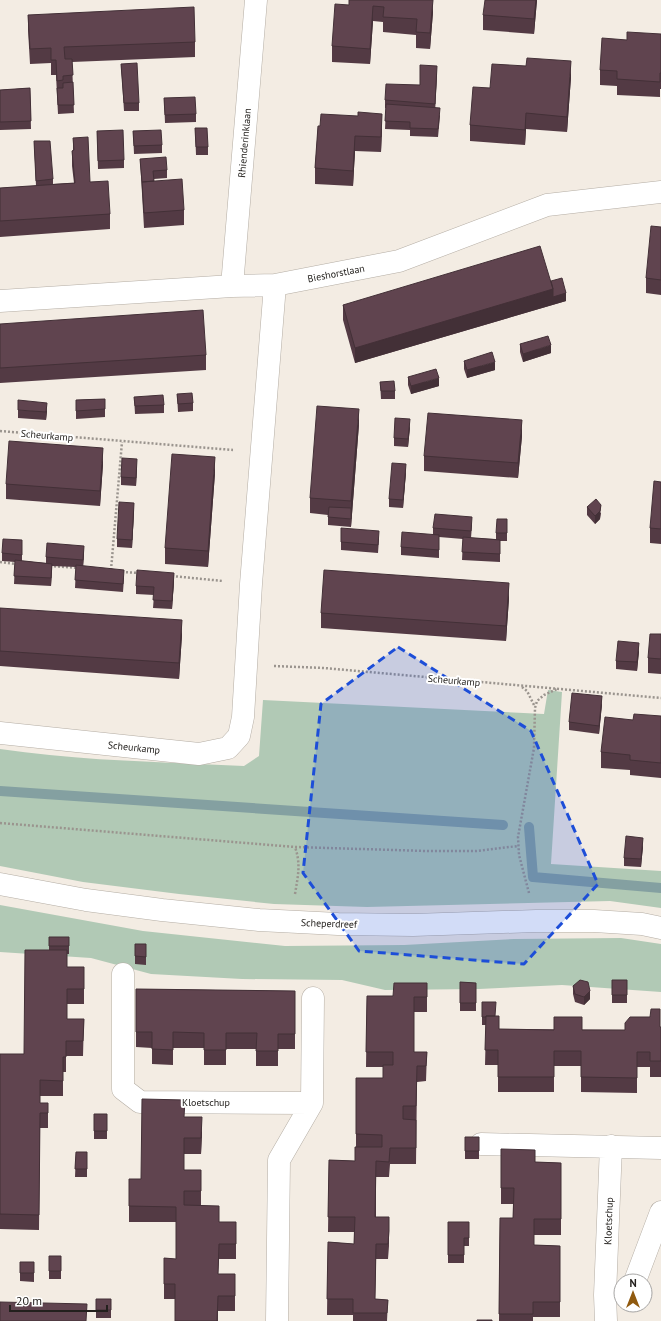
<svg xmlns="http://www.w3.org/2000/svg" width="661" height="1321" font-family="'PT Sans',sans-serif">
<rect width="100%" height="100%" fill="#f3ece3"/>
<!-- green -->
<path fill="#b1c9b5" d="M548,690L562,692L551,864L661,871V908L610,901L367,907L274,904L179,894L83,882L0,866V749C81,761 163,762 244,766L259,756L263,700L544,714Z
M0,905L143,931L285,946L404,945L514,939L621,938L661,944V992L562,985L479,989L385,990L342,980L242,979L151,974L91,958L0,952Z"/>
<g fill="none" stroke-linecap="round" stroke-linejoin="round">
<!-- stream -->
<path stroke="#84a0a1" stroke-width="10" d="M0,791L503,825
M529,827L533,877L661,888"/>
<!-- minor casing -->
<g stroke="#b4ada4" stroke-width="23">
<path id="minor" d="M232,286L256,0
M0,301L232,286L275,285L399,261L547,205L661,192
M0,733L199,754L228,748L239,736L243,717L251,584L275,285
M0,884L86,900L162,910L259,920L338,924L413,925L536,921H594L642,924L661,928
M123,974V1089L140,1102L312,1103
M481,1144L661,1148
M635,1281L661,1212
M277,1321L279,1160L312,1103L313,998
M606,1321L605,1295L611,1146"/>
</g>
<!-- path -->
<path stroke="#9a948e" stroke-width="2.5" stroke-dasharray="2 2" stroke-linecap="butt" d="M0,431L233,450
M0,562L17,564
M50,566L79,568
M111,570L122,442
M122,572L139,573
M172,576L223,581
M274,666L324,668L661,698
M522,687L527,691L535,707
M0,823L295,847L427,851H476L518,846
M529,893L519,855L518,837L534,748L535,708L537,701L544,695L557,689
M295,894C298,876 301,864 295,847"/>
<!-- minor -->
<use href="#minor" stroke="#fff" stroke-width="22"/>
</g>
<!-- wall -->
<path fill="#533a44" d="M349,0L433,12L430,49L416,48V35L383,32V22L373,21L370,64L332,62V46L349,5Z
M537,0L534,34L483,30V15Z
M28,15L195,42V57L72,62L74,113L58,114L56,75H51V63L30,64L28,30Z
M661,34V89H660V97L617,95V86L600,85V70L627,40Z
M121,64L139,103V111H124Z
M437,74L435,107L440,116L438,137L410,136V130L385,129L386,108H385V100L420,85Z
M571,77L567,132L526,129L525,145L470,141V125L490,88Z
M30,88L31,129L0,130V90Z
M164,98L196,114V122L165,123Z
M318,126L382,129L381,152L355,151L353,186L315,184V168Z
M195,128L208,147V155H196Z
M97,131L124,160V168L98,169Z
M133,131L162,145V153L134,154Z
M73,138L90,182L110,214V229L0,237V188L36,186L34,141L53,179V184L74,183L72,166V151L73,150Z
M140,159L167,170V178L154,179V181L184,210V225L144,228Z
M661,227V295L646,293V278Z
M551,281L566,301L355,363L343,320V305Z
M0,324L206,355V370L0,383Z
M520,344L551,353L523,362L520,352Z
M464,361L495,370L467,378L464,369Z
M408,377L439,386L411,394L408,385Z
M380,382L395,391V399H381Z
M177,394L193,403V411L178,412Z
M134,397L164,405V413L135,414Z
M105,399V417L76,419V400Z
M18,410L47,411L46,420L18,418Z
M359,424L351,527L328,525V515L310,513V498Z
M410,427L408,447L394,446V438Z
M522,436L518,478L424,471V456Z
M103,464L100,506L6,499V484Z
M137,467L136,486L121,485V477Z
M406,472L403,508L389,507V499Z
M215,473L208,567L165,564V548Z
M661,482V544L650,543V528Z
M587,507L601,513L600,519L595,524L587,515Z
M134,511L132,548L117,547V539Z
M472,525L471,538L496,539V533L507,527V541H500V562L462,560L463,539L439,537V558L401,555V547L433,535V528Z
M379,539L378,553L341,550V542Z
M22,548V561L46,563V557L84,554L83,566L124,578L123,592L75,588L76,567L52,566L51,586L14,584L15,562L2,561V553Z
M174,581L172,609L153,608L154,595L136,594V586Z
M509,598L506,641L321,628V613Z
M0,608L182,635L179,679L0,666Z
M661,634V674L648,673V658Z
M639,651L637,671L616,669V661Z
M602,704L599,734L569,730V722Z
M661,716V778L630,775V770L601,768V752L633,720Z
M643,846L641,867L624,866V858Z
M49,937H69V954H67V967H84V1004H67V1019H84L83,1056H66V1072H63V1096H40V1103H48V1128H40L39,1230L0,1229V1054H24L49,950Z
M135,944H146V965L135,964Z
M612,980H627V1003H612Z
M460,982L476,983V1011H460Z
M427,983V1012H414V1052H427L426,1081L417,1082L416,1164H390L389,1177H376V1217H389V1246L388,1259H376L375,1299L388,1300L387,1321H353V1315H327L328,1242L354,1244V1232H328L329,1160L355,1161L356,1147V1078H383V1067H366L367,996H393Z
M573,986L590,999L584,1005L575,1002L573,994Z
M136,989L295,991V1049H278V1066H256V1049H226V1065H204V1048H173V1065L152,1064V1048L136,1047Z
M482,1002L495,1016L499,1029L625,1030L661,1027V1077H650V1067H637V1093L581,1092V1066H554V1092H498V1065H485L486,1025H482Z
M94,1114H107V1139H94Z
M185,1117L202,1132L201,1154H184V1170H201V1205L219,1222H236V1259H219L218,1274H235V1311H218V1321H175V1299H164V1258L176,1259V1222H129V1179H141Z
M465,1137H479V1159H465Z
M501,1149L535,1162L561,1163V1235H534V1245L560,1246V1317H533V1321H499L500,1218H513V1204H501Z
M76,1152H87V1177H75Z
M448,1222H469V1246H464V1263H448Z
M49,1256H61V1279H49Z
M20,1262H34V1282L20,1281Z
M96,1299H111V1318H96Z"/>
<!-- shaded-wall -->
<path fill="#433037" d="M433,0V12L430,49V33Z
M536,0H537L534,34V19Z
M373,6V21L370,64V49Z
M571,61V77L567,132V117Z
M437,66V74L435,112V104Z
M526,113V129L525,145V130Z
M382,114V129L381,152V137Z
M355,136V151L353,186V171Z
M553,289L566,293V301L355,363V348Z
M551,345V353L523,362V354Z
M495,362V370L467,378V370Z
M439,378V386L411,394V386Z
M47,403V411L46,420V412Z
M359,409V424L351,527V501Z
M410,419V427L408,447V439Z
M522,420V436L518,478V463Z
M103,448V464L100,506V491Z
M215,457V473L208,567V551Z
M137,459V467L136,486V478Z
M406,464V472L403,508V500Z
M134,503V511L132,548V540Z
M601,505L600,519L595,524V516Z
M84,546V554L83,568V560Z
M52,564V572L51,586V578Z
M174,573V581L172,609V601Z
M509,583V598L506,641V626Z
M182,620V635L179,679V663Z
M639,643V651L637,671V662Z
M602,696V704L599,734V726Z
M643,838V846L641,867V859Z
M590,991V999L584,1005V997Z
M202,1117V1132L201,1154V1138Z"/>
<!-- building -->
<path fill="#60444f" stroke="#433037" d="M349,0H433L430,33L416,32L417,19L383,17L384,7L373,6L370,49L332,46L335,4L349,5Z
M485,0H536L534,19L483,15Z
M194,7L195,42L64,47L65,59H72L73,75L63,76V80L57,81L56,60H51V48L30,49L28,15Z
M627,32L661,34V73H660V82L617,79V71L600,70L602,38L627,40Z
M527,58L571,61L567,117L526,113L525,130L470,125L473,87L490,88L492,64L526,66Z
M137,63L139,103H124L121,64Z
M420,65L437,66L435,104L385,100L386,84L420,85Z
M73,82L74,105H58L57,88H63V83Z
M30,88L31,121L0,122V90Z
M195,97L196,114L165,115L164,98Z
M386,104L440,108L438,129L410,128V122L385,121Z
M358,112L382,114L381,137L355,136L353,171L315,168L318,126H320L321,114L358,116Z
M195,128H207L208,147H196Z
M123,130L124,160L98,161L97,131Z
M161,130L162,145L134,146L133,131Z
M88,137L90,182L108,181L110,214L0,221V188L75,183L72,151L74,150L73,138Z
M34,141H50L53,179L36,181Z
M166,157L167,170L153,171L154,181L142,182L140,159Z
M182,179L184,210L144,213L142,182Z
M651,226L661,227V280L646,278Z
M540,246L553,289L355,348L343,305Z
M562,278L566,293L553,297V289L551,281Z
M203,310L206,355L0,368V324Z
M548,336L551,345L523,354L520,344Z
M492,352L495,362L467,370L464,361Z
M436,369L439,378L411,386L408,377Z
M394,381L395,391H381L380,382Z
M192,393L193,403L178,404L177,394Z
M163,395L164,405L135,406L134,397Z
M105,399V409L76,411V400Z
M18,400L47,403L46,412L18,410Z
M317,406L359,409L351,501L310,498Z
M428,413L522,420L518,463L424,456Z
M395,418L410,419L408,439L394,438Z
M9,441L103,448L100,491L6,484Z
M172,454L215,457L208,551L165,548Z
M122,458L137,459L136,478L121,477Z
M392,463L406,464L403,500L389,499Z
M654,481L661,482V529L650,528Z
M596,499L601,505L600,511L595,516L587,507Z
M119,502L134,503L132,540L117,539Z
M329,507L351,508V519L328,517Z
M435,514L472,517L471,531L433,528Z
M497,519H507V533H496Z
M341,528L379,531L378,545L341,542Z
M402,532L439,535V550L401,547Z
M463,537L500,540V554L462,552Z
M3,539L22,540V555L2,553Z
M47,543L84,546L83,560L46,557Z
M15,560L52,564L51,578L14,576Z
M76,565L124,570L123,584L75,580Z
M137,570L174,573L172,601L153,600L154,587L136,586Z
M324,570L509,583L506,626L321,613Z
M0,608L182,620L179,663L0,651Z
M650,634H661V659L648,658Z
M618,641L639,643L637,662L616,661Z
M572,693L602,696L599,726L569,722Z
M634,714L661,716V763L630,760V755L601,752L605,717L633,720Z
M626,836L643,838L641,859L624,858Z
M49,937H69V946H49Z
M135,944H146V957L135,956Z
M25,950H67V967H84V989H67V1019H84L83,1041H66V1057H63V1081L40,1080V1103H48V1113H40L39,1215L0,1214V1054H24Z
M580,980L588,982L590,991L584,997L575,994L573,986Z
M612,980H627V995H612Z
M460,982L476,983V1003H460Z
M394,983H427V997H414V1052H427L426,1066H417L416,1106H403V1119L416,1120V1148H390L389,1162L376,1161L375,1217H389V1231L388,1244H376L375,1299L388,1300L387,1313H353V1299H327L328,1242L354,1244L355,1217H328L329,1160L355,1161V1147H382V1135L356,1134V1078H383V1065H393V1052H366L367,996H393Z
M136,989L295,991V1034H278V1051H256L257,1033H226V1050H204V1033L173,1032V1050L152,1049V1032H136Z
M482,1002H496L495,1016H486V1017H482Z
M651,1009H660V1027H661V1061H650V1052H637V1078L581,1077V1051H554V1077H498V1050H485L486,1016H499V1029L554,1030V1017H582V1030H625V1023L630,1017H650Z
M142,1099L185,1100L184,1117H202L201,1138H184V1170H201V1191H184V1205L219,1206V1222H236V1244H219L218,1274H235V1296H218L217,1321H175V1284H164V1258L176,1259V1207L129,1206V1179H141Z
M94,1114H107V1131H94Z
M465,1137H479V1151H465Z
M501,1149L535,1150V1162L561,1163V1219H534V1245L560,1246V1302H533V1314H499L500,1218H513L514,1190V1188H501Z
M76,1152H87V1169H75Z
M448,1222H469V1238H464V1255H448Z
M49,1256H61V1271H49Z
M20,1262H34V1273H20Z
M96,1299H111V1310H96Z
M0,1302L87,1304L86,1321H0Z
M477,1320H492V1321H477Z"/>
<!-- marked area -->
<path fill="#1d4ed8" fill-opacity="0.2" stroke="#1d4ed8" stroke-width="3" stroke-dasharray="8 5" stroke-linejoin="round" d="M398,647L531,731L598,884L524,964L359,951L303,873L321,704Z"/>
<g text-anchor="middle" stroke-width="4" stroke-linejoin="round" paint-order="stroke">
<!-- street labels -->
<g font-size="10" fill="#23201d" stroke="#fff">
<text transform="translate(244 143) rotate(-85)" y="4">Rhienderinklaan</text>
<text transform="translate(336 273) rotate(-11)" y="4">Bieshorstlaan</text>
<text transform="translate(47 435) rotate(5)" y="4">Scheurkamp</text>
<text transform="translate(454 680) rotate(5)" y="4">Scheurkamp</text>
<text transform="translate(134 747) rotate(6)" y="4">Scheurkamp</text>
<text transform="translate(329 923) rotate(2)" y="4">Scheperdreef</text>
<text x="206" y="1106">Kloetschup</text>
<text transform="translate(608 1221) rotate(-88)" y="4">Kloetschup</text>
</g>
</g>
<!-- north arrow -->
<g transform="translate(633 1293)"><circle r="19" fill="#ffffff" stroke="#a7a6a5"/>
<path d="M0-3L7 15L0 10L-7 15Z" fill="#905a0f"/>
<text y="-6" font-size="11" font-weight="bold" text-anchor="middle" fill="#23201d">N</text>
</g>
<!-- scale -->
<path d="M10 1305v6h97v-6" fill="none" stroke="#23201d" stroke-width="2"/>
<text x="16" y="1305" font-size="12" fill="#23201d" stroke="#ffffff" stroke-width="3" paint-order="stroke">20 m</text>
</svg>
